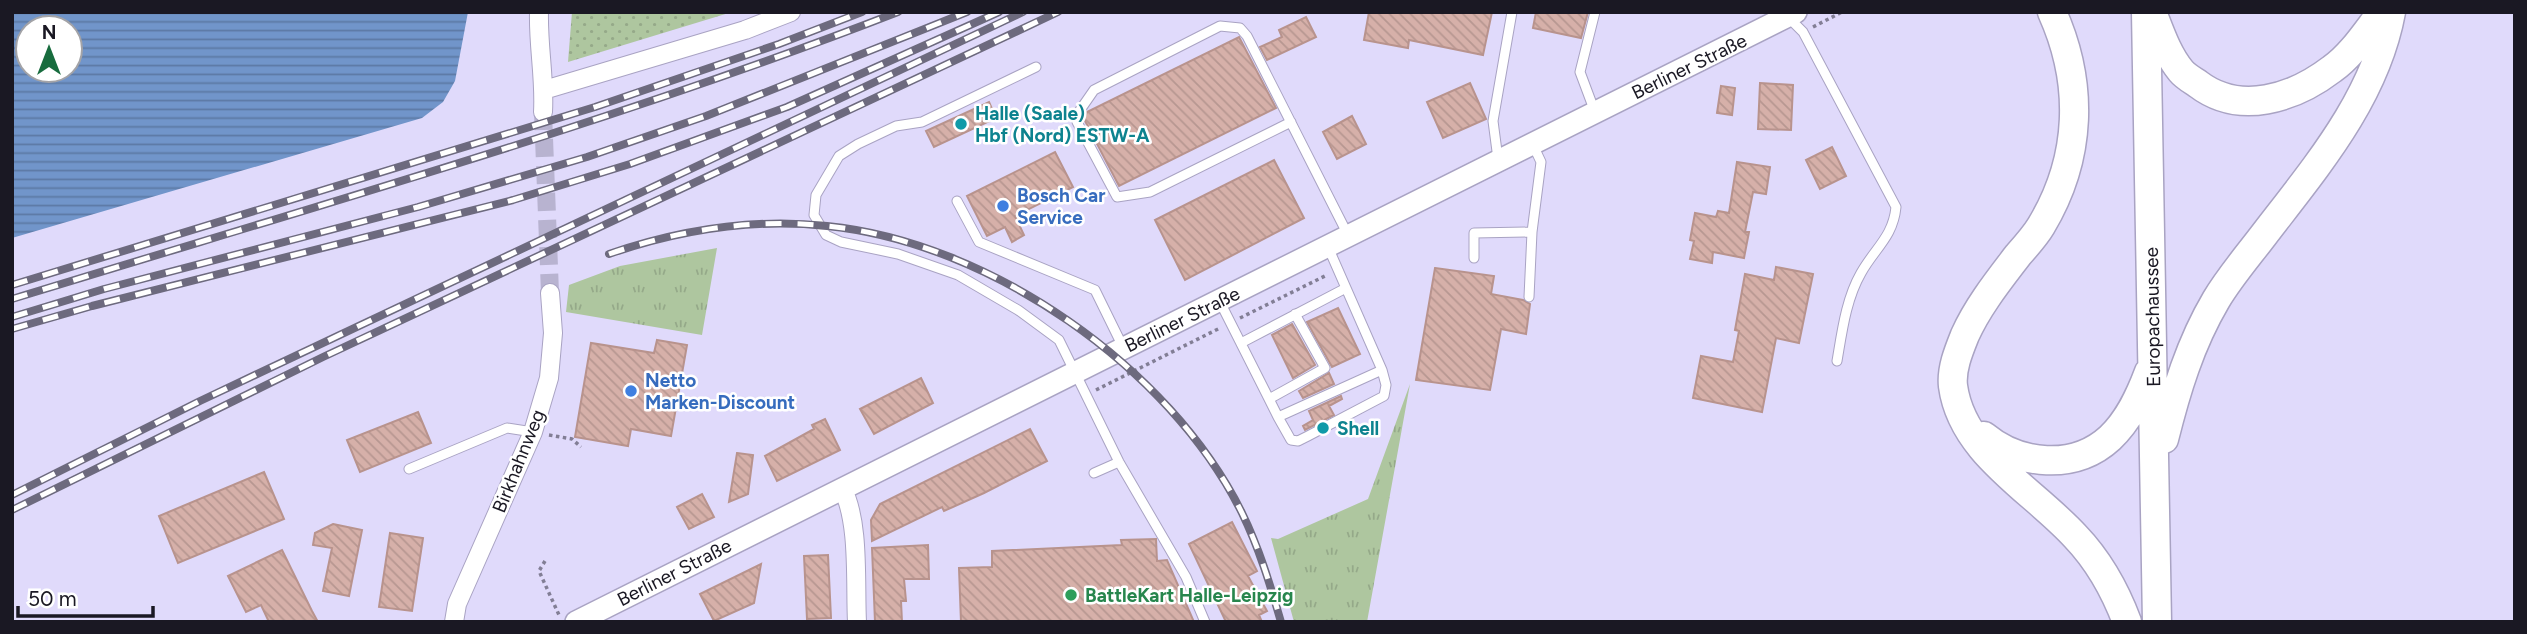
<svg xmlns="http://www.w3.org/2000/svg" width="2527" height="634" font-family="Figtree,sans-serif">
<defs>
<pattern id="grass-tufts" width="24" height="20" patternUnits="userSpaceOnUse" patternTransform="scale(1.75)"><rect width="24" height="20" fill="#aec69f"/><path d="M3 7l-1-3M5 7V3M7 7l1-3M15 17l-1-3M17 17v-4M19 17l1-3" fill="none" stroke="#95a989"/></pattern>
<pattern id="garden-dots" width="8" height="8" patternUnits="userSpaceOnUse" patternTransform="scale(1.75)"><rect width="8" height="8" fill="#aec69f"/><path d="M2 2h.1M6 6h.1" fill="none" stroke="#95a989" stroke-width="1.8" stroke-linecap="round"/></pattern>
<pattern id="water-rules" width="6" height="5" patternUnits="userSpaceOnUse" patternTransform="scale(1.75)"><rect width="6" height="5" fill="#7195ca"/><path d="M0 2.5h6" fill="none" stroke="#5c79a4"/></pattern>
<pattern id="building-back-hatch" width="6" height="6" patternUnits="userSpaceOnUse" patternTransform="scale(1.75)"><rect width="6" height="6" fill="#d6b0a9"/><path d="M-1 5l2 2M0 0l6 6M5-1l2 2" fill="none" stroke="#b79791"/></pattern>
</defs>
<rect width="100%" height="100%" fill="#e0dafb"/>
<!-- grass -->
<path fill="url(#grass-tufts)" d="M717,248L702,335L566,312L569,285L620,266Z
M1410,384L1367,622H1294L1271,538L1278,539L1368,499Z"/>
<!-- garden -->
<path fill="url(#garden-dots)" d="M572,12H732L568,62Z"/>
<!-- water -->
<path fill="url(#water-rules)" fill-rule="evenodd" d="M12,12H468L455,81L443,102L422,118L12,238ZM28,28H70V70H28Z"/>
<!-- building -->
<path fill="url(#building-back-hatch)" stroke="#b8938d" stroke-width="2" d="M1369,12H1492L1483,55L1409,40L1408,48L1364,40Z
M1536,12H1588L1581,38L1533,28Z
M1306,17L1316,37L1267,60L1260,47L1282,37L1279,30Z
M1239,37L1276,108L1119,186L1084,119L1087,112Z
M1470,83L1486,119L1443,138L1427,102Z
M1760,83L1793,85L1791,130L1758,129Z
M1721,86L1735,88L1732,115L1717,113Z
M989,102L996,118L934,147L926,131Z
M1352,116L1366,144L1337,159L1323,132Z
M1832,147L1846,176L1820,189L1806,160Z
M1055,152L1073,187L1015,216L1024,235L1012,242L1005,227L987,236L967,196Z
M1274,160L1304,218L1185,280L1155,220Z
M1737,162L1770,167L1766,194L1753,192L1745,232H1749L1744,258L1713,252L1712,263L1690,259L1694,241L1690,240L1695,213L1716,217L1718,211L1729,213Z
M1776,267L1813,274L1799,343L1776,338L1762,412L1693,398L1701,356L1733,362L1739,331L1735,330L1745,274L1774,280Z
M1435,268L1494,276L1491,294L1523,300L1530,304L1526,334L1501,329L1490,390L1416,380Z
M1338,308L1360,354L1332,367L1307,322Z
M1292,324L1315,365L1293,378L1272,335Z
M657,340L687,345L671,436L631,429L628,446L575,437L591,343L654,353Z
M1329,373L1334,384L1303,398L1299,391Z
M921,378L933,403L874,434L860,409Z
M1341,396L1342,399L1329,406L1334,415L1305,430L1303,426L1313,420L1309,411Z
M418,412L431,443L360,472L347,440Z
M825,419L840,450L777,481L765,456L814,429L812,425Z
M1030,429L1047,461L984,493L944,511L942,507L872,541L871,520L880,504Z
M737,453L753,455L748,494L729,502Z
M264,472L284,519L178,563L159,516Z
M702,494L714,517L689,529L677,507Z
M1232,522L1257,571L1248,576L1267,611L1259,615L1262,622H1226L1189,544Z
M333,524L362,530L349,596L323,591L332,548L313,545L315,533Z
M390,533L423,538L412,611L379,607Z
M1156,539L1157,561L1167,560L1194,622H961L959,568L992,567V551L1122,545L1121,540Z
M928,545L929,579H904L906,601H901L902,622H875L872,548Z
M282,550L312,611L318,622H269L261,605L246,612L228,576Z
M828,555L831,618L807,619L804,556Z
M761,564L754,603L714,621L700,594Z"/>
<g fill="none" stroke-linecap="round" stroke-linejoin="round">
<!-- minor-tunnel -->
<path stroke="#b8b3d0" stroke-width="18" stroke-dasharray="18 9" stroke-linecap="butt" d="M543,112L550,293"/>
<!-- service casing -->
<g stroke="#a9a3c3" stroke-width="11">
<path id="service" d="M1595,12L1580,72L1595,112
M1789,18L1803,32L1896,207C1893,237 1875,248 1861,273C1846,299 1842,332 1837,361
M1036,67L922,122L896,126L858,144L839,156L816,195L814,215L826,235L841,242L898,254L958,275L1018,310L1059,340L1119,462L1186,577L1205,622
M1291,122L1150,192L1117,197L1077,122L1078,113L1094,90L1220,26L1240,28L1247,36L1348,235
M1498,159L1493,121L1512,12
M957,201L979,242L1095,290L1123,347
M1474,258V233L1532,232
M1529,297L1532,232L1541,162L1533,145
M1219,300L1269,399L1325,368L1295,314
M1241,343L1346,288
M1269,399L1278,417L1382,370L1328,247
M1278,417L1291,440L1298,441L1308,436L1384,396L1386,385L1382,370
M409,469L507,428L533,432
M1094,473L1119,462"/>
</g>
<!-- minor casing -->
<g stroke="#a9a3c3" stroke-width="20">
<path id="minor" d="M539,12C538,46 545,78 543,112
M544,90L745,30L791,12
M842,488C860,521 855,584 857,622
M454,622L457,604L533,432L549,378L553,333L550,293"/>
</g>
<!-- tertiary casing -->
<g stroke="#a9a3c3" stroke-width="24">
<path id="tertiary" d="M576,622L1796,12"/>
</g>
<!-- primary casing -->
<g stroke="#a9a3c3" stroke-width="31">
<path id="primary" d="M2052,12C2084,83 2082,158 2041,226C2035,236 2026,246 2018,255C1999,280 1978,306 1965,335C1959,350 1951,369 1953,386C1962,453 2033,490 2075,536C2098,560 2115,590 2127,622
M2146,12L2157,622
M2152,12C2160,32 2167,54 2181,71C2185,76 2192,80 2198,84C2240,116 2294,98 2332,69C2352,55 2367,31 2382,12
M1984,436C2019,465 2074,471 2110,438C2129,420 2140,396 2149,372
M2164,439C2176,391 2190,344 2216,300C2229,278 2247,257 2263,236C2315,168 2375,99 2391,12"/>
</g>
<!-- path -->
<path stroke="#827e95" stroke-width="3.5" stroke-dasharray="3.5 3.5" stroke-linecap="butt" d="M1813,27L1842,12
M1240,318L1327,275
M1096,390L1220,328
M549,435L572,439L581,447
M545,561L539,571L559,615"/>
<!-- service -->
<use href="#service" stroke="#fff" stroke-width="9"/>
<!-- minor -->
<use href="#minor" stroke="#fff" stroke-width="18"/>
<!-- tertiary -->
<use href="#tertiary" stroke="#fff" stroke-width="21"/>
<!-- primary -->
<use href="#primary" stroke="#fff" stroke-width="28"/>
<!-- rail casing -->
<g stroke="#6d6a7e" stroke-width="8">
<path id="rail" d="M609,254C679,230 753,218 827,226C989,242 1170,367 1242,513C1259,548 1270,584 1281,622
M12,285L595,107L779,44L862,12
M12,299C309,208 609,124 898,12
M12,317L104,289L418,207L587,157L706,116L967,12
M12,329L92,306L513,200L630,164L787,107L999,12
M12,495L200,401L1023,12
M12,510L323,357L1058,12"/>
</g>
<!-- rail -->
<use href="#rail" stroke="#fff" stroke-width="5" stroke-dasharray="16" stroke-linecap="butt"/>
</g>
<!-- markers -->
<g fill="#0f9aa8" stroke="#fff" stroke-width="2.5">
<circle cx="961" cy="124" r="7"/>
<circle cx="1323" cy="428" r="7"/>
</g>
<g fill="#3f7fe0" stroke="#fff" stroke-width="2.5">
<circle cx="1003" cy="206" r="7"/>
<circle cx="631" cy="391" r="7"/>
</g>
<circle fill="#2e9e5b" stroke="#fff" stroke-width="2.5" cx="1071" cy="595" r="7"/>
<g text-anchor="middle" stroke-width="5" stroke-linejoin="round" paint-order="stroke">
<!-- street labels -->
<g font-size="19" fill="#1a1823" stroke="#fff">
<text transform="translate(1689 66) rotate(-26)" y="7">Berliner Straße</text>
<text transform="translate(2152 317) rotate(-91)" y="7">Europachaussee</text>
<text transform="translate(1182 319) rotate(-26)" y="7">Berliner Straße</text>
<text transform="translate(518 461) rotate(-68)" y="7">Birkhahnweg</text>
<text transform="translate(674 572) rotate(-27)" y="7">Berliner Straße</text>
</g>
<!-- culture labels -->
<g font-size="19" font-weight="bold" fill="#0d838f" stroke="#fff" text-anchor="start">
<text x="975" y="120">Halle (Saale)<tspan x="975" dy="22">Hbf (Nord) ESTW-A</tspan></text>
<text x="1337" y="435">Shell</text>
</g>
<!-- shop labels -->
<g font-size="19" font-weight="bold" fill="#366cbe" stroke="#fff" text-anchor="start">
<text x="1017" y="202">Bosch Car<tspan x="1017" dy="22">Service</tspan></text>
<text x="645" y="387">Netto<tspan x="645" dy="22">Marken-Discount</tspan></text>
</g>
<!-- leisure labels -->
<g font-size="19" font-weight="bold" fill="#27864d" stroke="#fff" text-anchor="start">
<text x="1085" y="602">BattleKart Halle-Leipzig</text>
</g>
</g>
<!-- border -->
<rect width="2527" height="634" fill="none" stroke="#1a1823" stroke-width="28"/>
<!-- north arrow -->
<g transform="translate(49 49)"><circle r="33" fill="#ffffff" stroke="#a3a3a7" stroke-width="2"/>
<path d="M0-5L12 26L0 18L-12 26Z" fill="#186c3e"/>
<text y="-10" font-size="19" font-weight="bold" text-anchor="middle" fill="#1a1823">N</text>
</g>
<!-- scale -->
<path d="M18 606v10h135v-10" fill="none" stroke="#1a1823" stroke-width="3.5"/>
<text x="28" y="606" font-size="21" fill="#1a1823" stroke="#ffffff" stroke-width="5" paint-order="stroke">50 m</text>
</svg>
